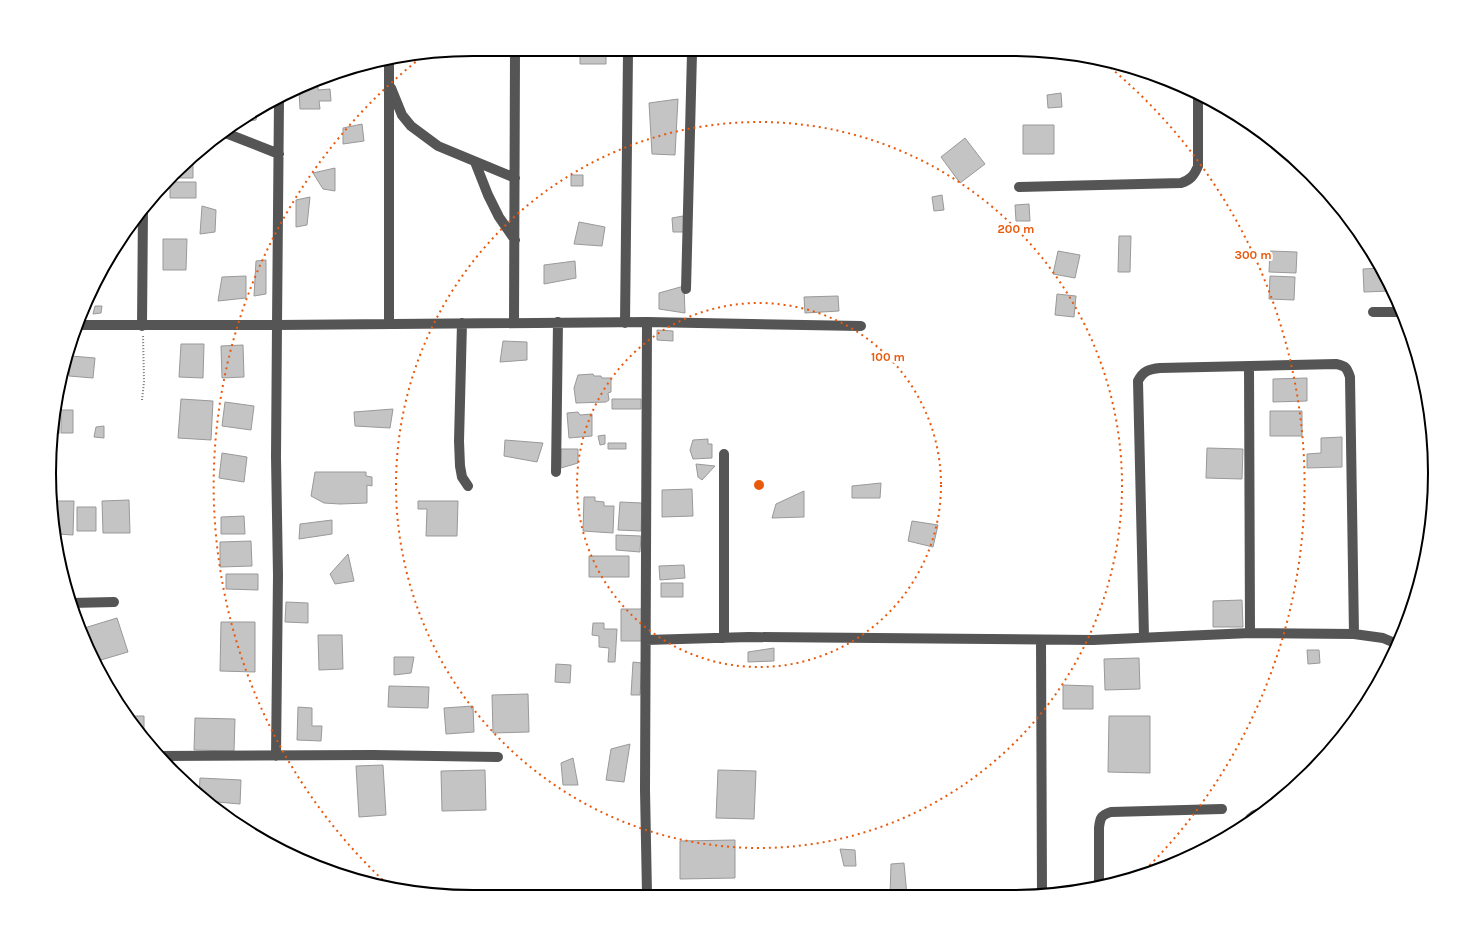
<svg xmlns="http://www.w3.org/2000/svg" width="1484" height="946" font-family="Karla,sans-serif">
<rect width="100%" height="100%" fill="#fff"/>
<!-- building -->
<path fill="#c4c4c4" stroke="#999" d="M580,53H606V64H580Z
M310,85H318V90L330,89L331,101H319L320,109H300L299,90Z
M1061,93L1062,107L1048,108L1047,95Z
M678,99L675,155L652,154L649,103Z
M258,110L256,120L234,123L237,121Z
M362,124L364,141L343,144V128Z
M1023,125H1054V154H1023Z
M965,138L985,164L960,183L941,157Z
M189,159H193V178H171Z
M335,168V191L323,189L313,173Z
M571,175H583V186H571Z
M170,182H196V198H170Z
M942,195L944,210L934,211L932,197Z
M310,197L307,225L296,227V200Z
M1029,204L1030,221H1016L1015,205Z
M202,206L216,210L215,232L200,234Z
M683,216L685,232H673L672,218Z
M579,222L605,227L602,246L574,244Z
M131,224L130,236H122Z
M1119,236H1131L1130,272H1118Z
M163,239H187L186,270H163Z
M1058,251L1080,255L1075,278L1053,274Z
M1270,251L1297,252L1296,273L1269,272Z
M266,260V294L254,296L256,261Z
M575,261L576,278L544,284V265Z
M1382,268L1389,286L1390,291L1364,292L1363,269Z
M246,276V298L218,301L222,277Z
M1270,276L1295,277L1294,300L1269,299Z
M684,286L685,313L659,309V293Z
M1057,294L1076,296L1074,317L1055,315Z
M838,296L839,311L805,313L804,297Z
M95,306H102L101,313L93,314Z
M657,330L673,331V341L657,340Z
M503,341L527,342V360L500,362Z
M181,344H204L203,378L179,377Z
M243,345L244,377L222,378L221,346Z
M71,356L95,358L93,378L69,376Z
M593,374L594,376H601L602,378H611V392L608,393L609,400L606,402L576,403L574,388L578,375Z
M1307,378V401L1273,402V379Z
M58,389H62L60,407H55Z
M181,399L213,401L211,440L178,438Z
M612,399H641V409H612Z
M225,402L254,406L251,430L222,426Z
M55,409H60L59,434H53Z
M393,409L390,428L355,426L354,412Z
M61,410H73V433H61Z
M1270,411H1302V436H1270Z
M578,412L580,415L592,414V436L569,438L567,413Z
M104,426V438L94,437L96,427Z
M605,435V444L600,445L598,436Z
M1342,437V467L1307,468V454L1321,453V438Z
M708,439V444H712V458L693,459L690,450L693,440Z
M505,440L543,443L537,462L504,456Z
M608,443H626V449H608Z
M1207,448L1243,449L1242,479L1206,478Z
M561,449H578V463L561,468Z
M222,453L247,457L244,482L219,478Z
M696,464L715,466L702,480L698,477Z
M315,472H366V476L372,477V486L367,485V503L340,504L324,503L311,496Z
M881,483L880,498H852V486Z
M692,489L693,516L662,517V490Z
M804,491V517L772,518L776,504Z
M584,497H595V501L604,502V506H614L613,533L583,531Z
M129,500L130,533H103L102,501Z
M53,501H74L73,535L57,534Z
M418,501H458L457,536H426L427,509H418Z
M620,502L642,503L641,531L618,530Z
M77,507H96V531H77Z
M244,516L245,534H221V517Z
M332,520V534L299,539L300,524Z
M912,521L938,525L933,547L908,541Z
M616,535L641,536L640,552L616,550Z
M251,541L252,566L220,567V542Z
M348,554L354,581L335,584L330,574Z
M589,556H629V577H589Z
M684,565L685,578L660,580L659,566Z
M226,574H258V590L226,589Z
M661,583H683V597H661Z
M1242,600L1243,627H1213V601Z
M286,602L308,603V623L285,622Z
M621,609H642V641H621Z
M117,618L128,652L94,662L81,629Z
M221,622H255V672L220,671Z
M593,623H604V629H617L615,662H608L609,648L599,647V636L592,635Z
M318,635H342L343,669L319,670Z
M774,648V661L748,662V652Z
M1307,650H1319L1320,663L1308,664Z
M394,657H414L411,673L394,675Z
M1139,658L1140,689L1105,690L1104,659Z
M633,662L642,663L640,695H631Z
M556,664L571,665L570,683L555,682Z
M1063,685L1093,686V709H1063Z
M389,686L429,687L428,708L388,707Z
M528,694L529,732L493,733L492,695Z
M473,706L474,732L446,734L444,708Z
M298,707L312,708V726H322L321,741L297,740Z
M126,716H144V737Z
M1109,716H1150V773L1108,772Z
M195,718L235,719L234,751L194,750Z
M630,744L624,782L606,780L611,749Z
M573,758L578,785H563L561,763Z
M383,765L386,815L359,817L356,766Z
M485,770L486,810L442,811L441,771Z
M718,770L756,771L754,819L716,818Z
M200,778L241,780L240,804L206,801L199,796Z
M735,840V878L680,879V841Z
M840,849L855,850L856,866H844Z
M904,863L907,896L890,895L891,864Z"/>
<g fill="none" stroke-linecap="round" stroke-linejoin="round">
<!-- path -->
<path stroke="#777" stroke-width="2" stroke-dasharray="1 2" stroke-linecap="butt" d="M142,400L144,382L143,335"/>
<!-- minor -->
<path stroke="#555" stroke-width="10" d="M389,59V324
M391,88L402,115L411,126L438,146L515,178
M279,100L277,325L647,322L861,326
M223,132L279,154
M475,162L488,195L499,217L515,240
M1019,187L1181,183C1190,180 1194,176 1198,166V96
M686,289L692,53
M1373,312H1401
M514,322L515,53
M647,322L645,790L647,894
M462,323L459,441L460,466L462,477L468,486
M625,323L628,53
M77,325H277L276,457L278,575L276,756
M142,326L143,208
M1249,366L1250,633
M724,454V638
M556,472L558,322
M71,603L114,602
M1144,637L1138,381C1143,371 1149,369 1160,368L1336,364C1346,366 1347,368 1350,377L1354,634
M646,640L749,637L1093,640L1250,633L1354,634L1383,638L1397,644
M1041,640L1042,895
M159,756L373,755L498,757
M1247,823C1251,816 1256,813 1263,813
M1099,886V828C1100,818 1101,815 1111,812L1222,809"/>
</g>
<!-- distance rings -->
<g fill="none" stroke="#e8590c" stroke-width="2" stroke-dasharray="2 4">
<circle cx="759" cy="485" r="182"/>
<circle cx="759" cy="485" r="363"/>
<path d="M387 884A545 545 0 0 1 423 56M1106 64A545 545 0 0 1 1141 874"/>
</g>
<!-- crop -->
<path d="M0 0H1484V946H0ZM473 56H1011A417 417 0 0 1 1428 473V473A417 417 0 0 1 1011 890H473A417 417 0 0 1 56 473V473A417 417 0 0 1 473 56Z" fill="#fff" fill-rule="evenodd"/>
<path fill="none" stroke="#000" stroke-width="2" d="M473 56H1011A417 417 0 0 1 1428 473V473A417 417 0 0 1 1011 890H473A417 417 0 0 1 56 473V473A417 417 0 0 1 473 56Z"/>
<circle cx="759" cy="485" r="6" fill="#e8590c" stroke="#fff" stroke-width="2"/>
<g font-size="12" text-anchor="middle" font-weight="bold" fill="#e8590c" stroke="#fff" stroke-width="4" stroke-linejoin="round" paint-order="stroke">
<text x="1016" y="233">200 m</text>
<text x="1253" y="259">300 m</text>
<text x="888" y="361">100 m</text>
</g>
</svg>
